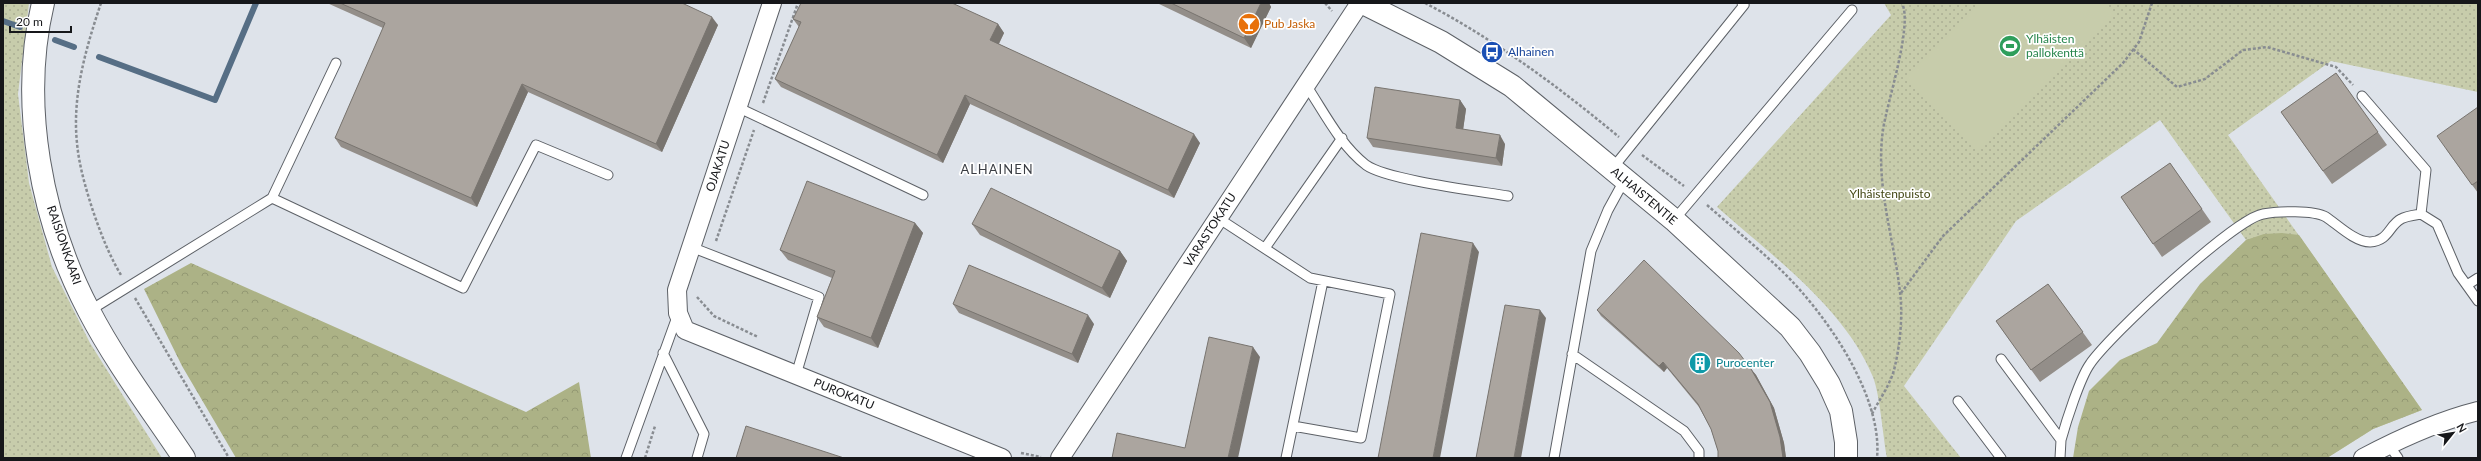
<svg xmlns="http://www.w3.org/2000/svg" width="2481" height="461" font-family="Lato,sans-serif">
<defs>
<pattern id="grass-dots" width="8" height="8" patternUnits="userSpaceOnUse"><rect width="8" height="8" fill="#c7ccab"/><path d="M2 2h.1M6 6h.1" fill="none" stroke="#aaae93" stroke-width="1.8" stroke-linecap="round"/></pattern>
<pattern id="forest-crowns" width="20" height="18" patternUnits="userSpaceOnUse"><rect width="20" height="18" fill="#acb286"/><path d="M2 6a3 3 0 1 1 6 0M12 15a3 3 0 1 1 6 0" fill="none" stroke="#939873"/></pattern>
</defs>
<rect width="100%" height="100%" fill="#dee3ea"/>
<!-- grass -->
<path fill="url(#grass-dots)" d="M3,3H29L18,94L29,183L52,267L90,343L162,458H3Z
M1884,3H2478V92L2331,61L2228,135L2422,410L2373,429L2327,458H2099L2246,240L2160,120L2016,221L1904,386L1961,458H1887C1883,437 1880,395 1873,377C1845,308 1771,255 1717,207L1891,15Z"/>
<!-- forest -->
<path fill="url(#forest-crowns)" d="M2282,233L2299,235L2422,410L2373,429L2327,458H2073L2078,427L2089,391L2120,360L2157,343L2200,284L2246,240L2264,234Z
M191,263L526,412L579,382L591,458H236L182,366L144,289Z"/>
<!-- garden -->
<path fill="#c7ccab" d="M1980,3H2104L2115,13L1977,151L1905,79Z"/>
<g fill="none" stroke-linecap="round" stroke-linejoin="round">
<!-- stream -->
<path stroke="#566e85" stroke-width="6" d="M3,21L20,27
M55,40L74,47
M99,57L215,100L256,3"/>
<!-- service casing -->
<g stroke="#5d6167" stroke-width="11">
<path id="service" d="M1306,85C1324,112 1340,145 1366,165C1387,180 1478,191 1508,196
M2362,96L2426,170L2421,214
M737,107L923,195
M1612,169L1744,5L1742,3
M272,198L336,63
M1218,218L1310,278L1390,294L1361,438L1293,426
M1674,220L1852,10
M691,247L819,297L796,375
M1265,248L1342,138
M2467,285L2478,278
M89,311L272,198L463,288L536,145L608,175
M663,353L704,434L697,458
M1572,354L1684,431L1699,451V458
M2001,359L2061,440L2060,458
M1958,401L2001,458
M2061,440C2066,422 2080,378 2090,364C2109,336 2234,219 2263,214C2277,211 2314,210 2326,217C2338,225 2355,242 2370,242C2389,241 2389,225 2401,219C2406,216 2415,215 2421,214L2437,224L2458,273L2478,301
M2389,445L2398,458
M626,458L678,314
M1286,458L1323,281
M1554,458L1591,251L1608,210L1625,179"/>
</g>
<!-- minor casing -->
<g stroke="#5d6167" stroke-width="20">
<path id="minor" d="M772,3L677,290L678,313L685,330L1002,458
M1060,458L1360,3
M2363,458C2399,439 2438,421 2478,411"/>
</g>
<!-- tertiary casing -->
<g stroke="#5d6167" stroke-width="24">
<path id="tertiary" d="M1363,3L1441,42L1512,86L1674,220L1790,327L1810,353L1829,384L1841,411L1846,442V458"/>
</g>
<!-- secondary casing -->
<g stroke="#5d6167" stroke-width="24">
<path id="secondary" d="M43,3C19,104 41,220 89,311C116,363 152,410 184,458"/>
</g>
<!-- path -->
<path stroke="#888c91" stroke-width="2.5" stroke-dasharray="3 2" stroke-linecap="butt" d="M101,3C86,48 72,95 77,143C79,166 86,189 93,211C101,234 109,255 121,275
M1325,3L1332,11
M1425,3C1494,39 1559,87 1619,137
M2133,49L2177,87L2205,79L2243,50L2267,47L2336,67L2353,85
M763,103L798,3
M1642,155L1684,186
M1707,205C1732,227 1758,248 1782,271C1825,313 1883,395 1877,458
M716,241L754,130
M1901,293L1943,236L2123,63L2139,42L2152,3
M697,297L714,316L758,337
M135,298L229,458
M1872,414C1879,400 1890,385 1894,370C1900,346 1903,317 1900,292C1894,238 1875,185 1883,130C1887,102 1913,26 1902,3
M1021,453L1041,457
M645,458L655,426"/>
<!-- service -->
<use href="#service" stroke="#fff" stroke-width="9"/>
<!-- minor -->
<use href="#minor" stroke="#fff" stroke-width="18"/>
<!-- tertiary -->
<use href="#tertiary" stroke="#fff" stroke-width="22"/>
<!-- secondary -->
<use href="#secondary" stroke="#fff" stroke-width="22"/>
</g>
<!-- wall -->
<path fill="#938e89" d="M327,3H682L718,25L662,152L528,92L477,207L341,147L335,138L383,28Z
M1157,3H1269L1271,7L1251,48Z
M793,19L998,24L1004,33L999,44L1200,143L1174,198L970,104L943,163L781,87L775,79L799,27Z
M2336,73L2387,145L2332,184L2281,112Z
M1460,100L1466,109L1463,130L1505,144L1502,166L1373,147L1367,138Z
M2478,107V193L2446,149Z
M2170,163L2211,222L2162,257L2121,197Z
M915,223L923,233L878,348L824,327L817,317L832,278L788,260L780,250Z
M972,224L1120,251L1127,261L1110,298L980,235Z
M2048,284L2092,345L2040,382L1996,321Z
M953,304L1094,324L1078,363L959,313Z
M1597,310L1751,369L1756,375L1774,408L1784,443L1786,458H1718V451L1711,429L1699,407L1667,368L1664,372L1601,316Z"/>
<!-- shaded-wall -->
<path fill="#78746f" d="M1261,3H1269L1271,7L1251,48L1244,38Z
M712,17L718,25L662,152L656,144Z
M998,24L1004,33L996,49L990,40Z
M522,84L528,92L477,207L471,198Z
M965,95L970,104L943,163L937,155Z
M1460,100L1466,109L1462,137L1456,128Z
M1194,134L1200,143L1174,198L1168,190Z
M1500,135L1505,144L1502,166L1496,158Z
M915,223L923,233L878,348L871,338Z
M1473,243L1479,252L1440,458H1433Z
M1120,251L1127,261L1110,298L1102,288Z
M1540,310L1546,318L1521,458H1514Z
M1088,315L1094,324L1078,363L1072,354Z
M1253,347L1260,357L1238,458H1228Z
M1663,362L1667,368L1664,372L1659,366Z
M1751,369L1756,375L1774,408L1784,443L1786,458H1783Z"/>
<!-- building -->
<path fill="#aba59f" stroke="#78746f" d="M340,3H682L712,17L656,144L522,84L471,198L335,138L385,23Z
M801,3H952L998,24L990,40L1194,134L1168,190L965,95L937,155L775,79L801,22L793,19Z
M1171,3H1261L1244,38Z
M2336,73L2378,132L2323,171L2281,112Z
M1375,87L1460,100L1456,128L1500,135L1496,158L1367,138Z
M2478,107V181L2472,185L2437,136Z
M2170,163L2202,209L2153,244L2121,197Z
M807,181L915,223L871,338L817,317L835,271L780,250Z
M991,188L1120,251L1102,288L972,224Z
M1421,233L1473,243L1433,458H1378Z
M1644,260L1739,353L1751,369L1770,402L1780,437L1783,458H1718V451L1711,429L1698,404L1663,362L1659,366L1597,310Z
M969,265L1088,315L1072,354L953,304Z
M2048,284L2083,332L2031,370L1996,321Z
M1505,305L1540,310L1514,458H1476Z
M1209,337L1253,347L1228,458H1112L1117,433L1185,448Z
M746,426L844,458H736Z"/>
<!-- icons -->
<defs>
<g id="bar-disc" transform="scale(1.15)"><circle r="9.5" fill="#e8710a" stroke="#fff"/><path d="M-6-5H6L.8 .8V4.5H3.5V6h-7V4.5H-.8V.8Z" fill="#fff"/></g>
<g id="stadium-disc" transform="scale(1.15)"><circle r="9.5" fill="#2e9e5b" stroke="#fff"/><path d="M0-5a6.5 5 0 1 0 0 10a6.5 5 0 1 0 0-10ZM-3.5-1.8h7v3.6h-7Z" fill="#fff"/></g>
<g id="bus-disc" transform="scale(1.15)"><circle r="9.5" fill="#1a4fb4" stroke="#fff"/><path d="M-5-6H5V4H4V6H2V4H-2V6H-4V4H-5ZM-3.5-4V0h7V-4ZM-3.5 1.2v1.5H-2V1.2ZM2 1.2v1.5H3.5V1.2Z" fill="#fff"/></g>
<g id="building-disc" transform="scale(1.15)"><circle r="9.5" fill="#0f9aa8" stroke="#fff"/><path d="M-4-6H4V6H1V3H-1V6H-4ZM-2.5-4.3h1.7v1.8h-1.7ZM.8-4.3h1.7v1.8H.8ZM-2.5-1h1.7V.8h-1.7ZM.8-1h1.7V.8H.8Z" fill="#fff"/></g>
</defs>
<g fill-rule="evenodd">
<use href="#bar-disc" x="1249" y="24"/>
<use href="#stadium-disc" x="2010" y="46"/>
<use href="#bus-disc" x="1492" y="52"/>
<use href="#building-disc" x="1700" y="363"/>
</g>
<g text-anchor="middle" stroke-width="3.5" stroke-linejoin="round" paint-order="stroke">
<!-- food labels -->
<g font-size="12" fill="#c56008" stroke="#fff" text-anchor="start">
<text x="1264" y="28">Pub Jaska</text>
</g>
<!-- leisure labels -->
<g font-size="12" fill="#27864d" stroke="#fff" text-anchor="start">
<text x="2026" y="43">Ylhäisten<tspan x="2026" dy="14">pallokenttä</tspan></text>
</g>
<!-- transit labels -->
<g font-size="12" fill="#164399" stroke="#fff" text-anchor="start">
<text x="1508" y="56">Alhainen</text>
</g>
<!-- street labels -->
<g font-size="12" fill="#16171a" stroke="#fff">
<text transform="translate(718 166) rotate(-72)" y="4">OJAKATU</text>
<text transform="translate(1644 196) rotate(40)" y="4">ALHAISTENTIE</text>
<text transform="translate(1210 230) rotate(-57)" y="4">VARASTOKATU</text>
<text transform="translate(64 245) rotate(71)" y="4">RAISIONKAARI</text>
<text transform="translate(844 394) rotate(22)" y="4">PUROKATU</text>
</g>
<!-- park labels -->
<g font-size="12" fill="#434714" stroke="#fff">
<text x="1890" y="198">Ylhäistenpuisto</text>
</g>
<!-- culture labels -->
<g font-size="12" fill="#0d838f" stroke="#fff" text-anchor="start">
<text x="1716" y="367">Purocenter</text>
</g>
<!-- neighbourhood labels -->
<g font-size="13" letter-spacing="1" fill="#3b3e44" stroke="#fff">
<text x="997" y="174">ALHAINEN</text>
</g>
</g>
<!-- border -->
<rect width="2481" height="461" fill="none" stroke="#16171a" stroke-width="8"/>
<!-- north arrow -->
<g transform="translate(2453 433) rotate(60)" stroke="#ffffff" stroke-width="3" paint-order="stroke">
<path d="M0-3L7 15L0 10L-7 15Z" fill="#16171a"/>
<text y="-6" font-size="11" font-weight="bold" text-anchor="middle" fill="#16171a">N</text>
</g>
<!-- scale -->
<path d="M10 26v6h61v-6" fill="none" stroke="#16171a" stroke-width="2"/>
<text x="16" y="26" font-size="12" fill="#16171a" stroke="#ffffff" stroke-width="3" paint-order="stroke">20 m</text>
</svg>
